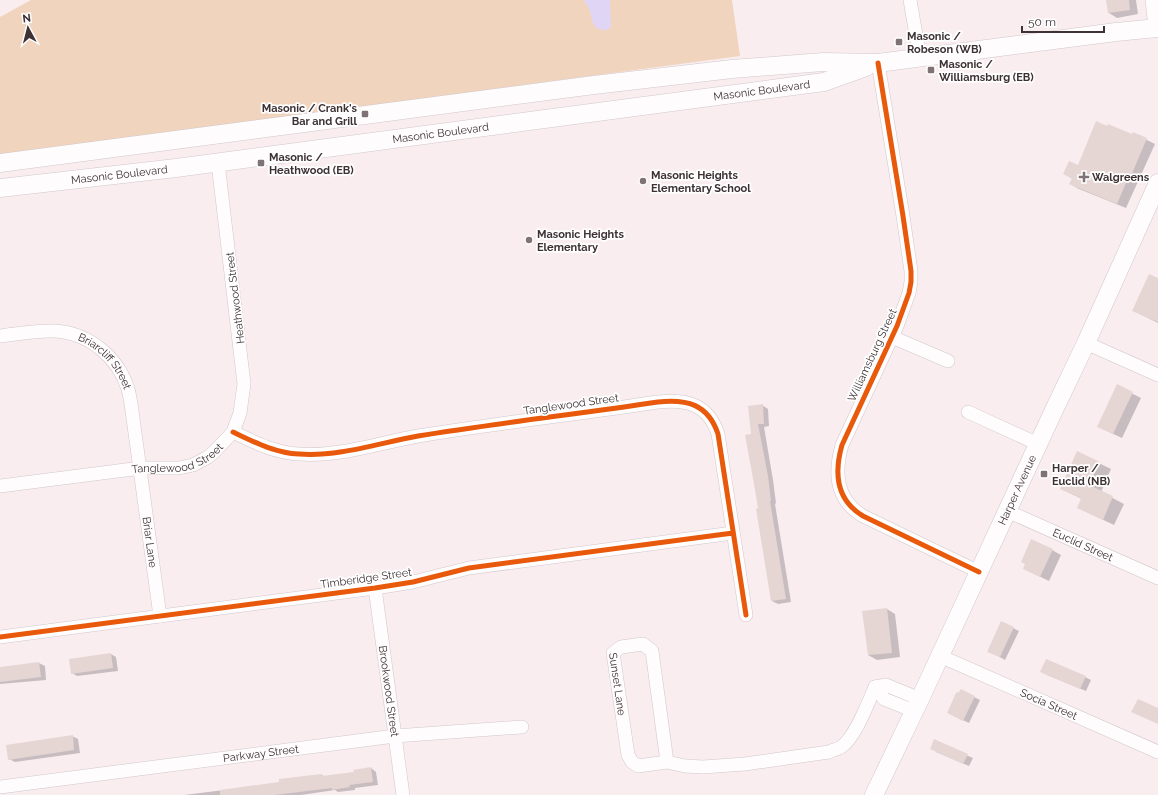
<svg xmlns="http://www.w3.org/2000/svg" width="1158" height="795" font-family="Raleway,sans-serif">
<rect width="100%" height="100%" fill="#f9edf0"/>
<!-- green -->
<path fill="#f0d4be" d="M31,0H732L740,56L0,155V17Z"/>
<!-- water -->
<path fill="#e1d5f6" d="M584,0H610L611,26L608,30C595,31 593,25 591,15C591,10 586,4 584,0Z"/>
<!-- shadow -->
<path fill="#0003" d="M1107,0H1136L1138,14L1117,18L1109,13Z
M1108,127L1132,136L1133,133L1155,144L1126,208L1079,189L1070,184L1073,179L1064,174L1078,166Z
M1158,279V323L1134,311Z
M1117,386L1141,398L1122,438L1107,431Z
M762,405L768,409L769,426L764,427L773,480L776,503L775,504L791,602L778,604L772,601L759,509L752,435Z
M1078,453L1111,469L1101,492L1124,504L1114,525L1078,508L1082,499L1061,489Z
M1052,550L1061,555L1049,581L1024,569L1026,564Z
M887,609L895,614L900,657L877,660L868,655Z
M1013,628L1019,631L1005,660L994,654Z
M111,654L116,657L118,671L77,676L72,673Z
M39,663L45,666L46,680L0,684V668Z
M1047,675L1085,677L1091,680L1086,691Z
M974,697L980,700L969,723L954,716Z
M72,736L78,739L80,753L15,762L9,759Z
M934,741L973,758L969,766L936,752Z
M371,768L376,772L378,785L355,788V790L338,792L335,790L301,795H184L280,783L322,775L325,777L355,773Z"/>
<!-- building -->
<path fill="#e5d6d4" d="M1106,0H1129L1130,10L1108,13Z
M1096,121L1107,126L1108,124L1132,134L1133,132L1147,138L1131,176H1129L1117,204L1069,184L1072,178L1063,174L1069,161L1078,165Z
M1149,274L1158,278V322L1132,311Z
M1117,384L1133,392L1113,434L1097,427Z
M763,404L764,424H758L768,476L771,501H770L786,599L771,601L756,509L758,508L754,484L745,435L751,434L748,406Z
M1077,451L1100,462L1089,485L1113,496L1103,520L1077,508L1081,498L1060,489Z
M1031,539L1053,549L1040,577L1023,569L1025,564L1021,562Z
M887,608L892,653L868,655L862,611Z
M1001,621L1014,627L1000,657L987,652Z
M111,653L113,668L71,674L69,659Z
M1046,659L1086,676L1080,689L1040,672Z
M39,662L41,677L0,682V667Z
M961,689L975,696L963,721L947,713L956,693L959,692Z
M1138,699L1158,708V724L1131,712Z
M73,735L74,750L8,760L6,745Z
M934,739L968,754L963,764L930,749Z
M371,767L373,782L349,785L350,787L332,790V788L274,795H220V790L279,782V779L304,776L322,774V776L354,772L353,770Z"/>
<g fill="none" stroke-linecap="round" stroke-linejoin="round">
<!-- minor casing -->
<g stroke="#d1c7ca" stroke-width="14">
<g id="minor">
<path d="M910,0L920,58"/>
<path d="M1152,0L1155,28"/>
<path d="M878,63L903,216L911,271V282L909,293L897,326L842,445C834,473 836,500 863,516L979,572"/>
<path id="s1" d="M0,336C18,334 37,330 55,331C89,333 118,357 128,389C130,396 131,404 132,411L160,616"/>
<path d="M892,337L948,361"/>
<path d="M1086,343L1158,375"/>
<path d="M968,412L1038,444"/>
<path d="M233,432C254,442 275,453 299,454C339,457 379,443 418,436C498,423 578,414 658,402C687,399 708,404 718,434L746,615"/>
<path id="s2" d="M0,486L141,468H179L193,465L208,457L215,451L233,432L240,413L244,384L218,163"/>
<path id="s3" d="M1007,511L1158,578"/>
<path id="s4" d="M375,588L403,795"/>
<path d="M0,637L375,588L413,582L469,568L733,533"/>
<path id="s5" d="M940,656L1158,752"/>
<path d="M914,711L884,699L875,687L886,685L920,699"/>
<path id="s6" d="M667,762L652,651L643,644L621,647L613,653L628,755L632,762L638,766L667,762L685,766L703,767L745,764L829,752C832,750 837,750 841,747C855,738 868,703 875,687"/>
<path id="s7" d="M0,787L395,736L522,727"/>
</g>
</g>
<!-- secondary casing -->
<g stroke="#d1c7ca" stroke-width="19">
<g id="secondary">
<path d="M0,163L594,85L732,69L823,62L878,63L1116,32L1158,28"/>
<path id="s8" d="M0,188L176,168L824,82L866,67"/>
<path id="s9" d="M874,795L920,699L1054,410L1086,343L1158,183"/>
</g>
</g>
<!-- minor -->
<use href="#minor" stroke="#fefcfd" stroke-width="13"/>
<!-- secondary -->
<use href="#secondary" stroke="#fefcfd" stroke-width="18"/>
<!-- cycleway casing -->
<g stroke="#fff" stroke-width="8">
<path id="cycleway" d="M878,63L903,216L911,271V282L909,293L897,326L842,445C834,473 836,500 863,516L979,572
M233,432C254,442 275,453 299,454C339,457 379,443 418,436C498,423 578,414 658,402C687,399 708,404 718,434L746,615
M0,637L375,588L413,582L469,568L733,533"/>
</g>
<!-- cycleway -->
<use href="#cycleway" stroke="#e8590c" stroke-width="5"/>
</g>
<!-- markers -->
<g fill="#7f7376" stroke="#fff" stroke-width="1.5">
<rect x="895" y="38" width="8" height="8" rx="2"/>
<rect x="927" y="66" width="8" height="8" rx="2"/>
<rect x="361" y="110" width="8" height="8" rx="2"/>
<rect x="257" y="159" width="8" height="8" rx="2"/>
<path d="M1082 171h4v4h4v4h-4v4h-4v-4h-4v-4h4z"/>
<circle cx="643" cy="181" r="4"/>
<circle cx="529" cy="240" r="4"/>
<rect x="1040" y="470" width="8" height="8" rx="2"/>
</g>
<g text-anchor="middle" stroke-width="3.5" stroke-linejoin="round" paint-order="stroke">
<!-- poi labels -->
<g font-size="11" font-weight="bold" fill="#3d3134" stroke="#fff" text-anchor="start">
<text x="907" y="40">Masonic /<tspan x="907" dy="13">Robeson (WB)</tspan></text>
<text x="939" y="68">Masonic /<tspan x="939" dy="13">Williamsburg (EB)</tspan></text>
<text x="357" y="112" text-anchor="end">Masonic / Crank's<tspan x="357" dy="13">Bar and Grill</tspan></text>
<text x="269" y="161">Masonic /<tspan x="269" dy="13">Heathwood (EB)</tspan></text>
<text x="651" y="179">Masonic Heights<tspan x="651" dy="13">Elementary School</tspan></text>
<text x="1092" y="181">Walgreens</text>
<text x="537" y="238">Masonic Heights<tspan x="537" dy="13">Elementary</tspan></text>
<text x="1052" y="472">Harper /<tspan x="1052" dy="13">Euclid (NB)</tspan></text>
</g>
<!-- street labels -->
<g font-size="11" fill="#3d3134" stroke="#fff">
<text dy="4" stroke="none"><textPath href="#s8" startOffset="768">Masonic Boulevard</textPath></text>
<text dy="4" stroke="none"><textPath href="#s8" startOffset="444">Masonic Boulevard</textPath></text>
<text dy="4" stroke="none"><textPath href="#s8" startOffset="120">Masonic Boulevard</textPath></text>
<text transform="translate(235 298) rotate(-97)" y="4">Heathwood Street</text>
<text transform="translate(872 355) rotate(-65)" y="4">Williamsburg Street</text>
<text dy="4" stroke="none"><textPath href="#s1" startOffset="117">Briarcliff Street</textPath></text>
<text transform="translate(571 404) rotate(-8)" y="4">Tanglewood Street</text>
<text dy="4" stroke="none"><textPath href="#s2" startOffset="181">Tanglewood Street</textPath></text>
<text dy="4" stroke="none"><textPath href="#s9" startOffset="337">Harper Avenue</textPath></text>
<text dy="4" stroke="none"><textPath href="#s1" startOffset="309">Briar Lane</textPath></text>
<text dy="4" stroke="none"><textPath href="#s3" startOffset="83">Euclid Street</textPath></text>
<text transform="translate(366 578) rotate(-8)" y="4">Timberidge Street</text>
<text dy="4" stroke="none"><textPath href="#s6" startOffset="187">Sunset Lane</textPath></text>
<text dy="4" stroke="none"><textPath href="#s4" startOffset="104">Brookwood Street</textPath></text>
<text dy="4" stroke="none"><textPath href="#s5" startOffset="119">Socia Street</textPath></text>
<text dy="4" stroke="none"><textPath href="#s7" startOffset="263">Parkway Street</textPath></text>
</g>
</g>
<!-- north arrow -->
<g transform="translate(28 28) rotate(353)" stroke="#ffffff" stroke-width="3" paint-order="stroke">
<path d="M0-3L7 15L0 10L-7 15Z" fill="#3d3134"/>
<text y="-6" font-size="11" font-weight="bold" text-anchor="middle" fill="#3d3134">N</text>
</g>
<!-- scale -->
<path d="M1022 26v6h82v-6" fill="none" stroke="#3d3134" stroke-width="2"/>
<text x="1028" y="26" font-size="12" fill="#3d3134" stroke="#ffffff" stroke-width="3" paint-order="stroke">50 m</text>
</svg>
